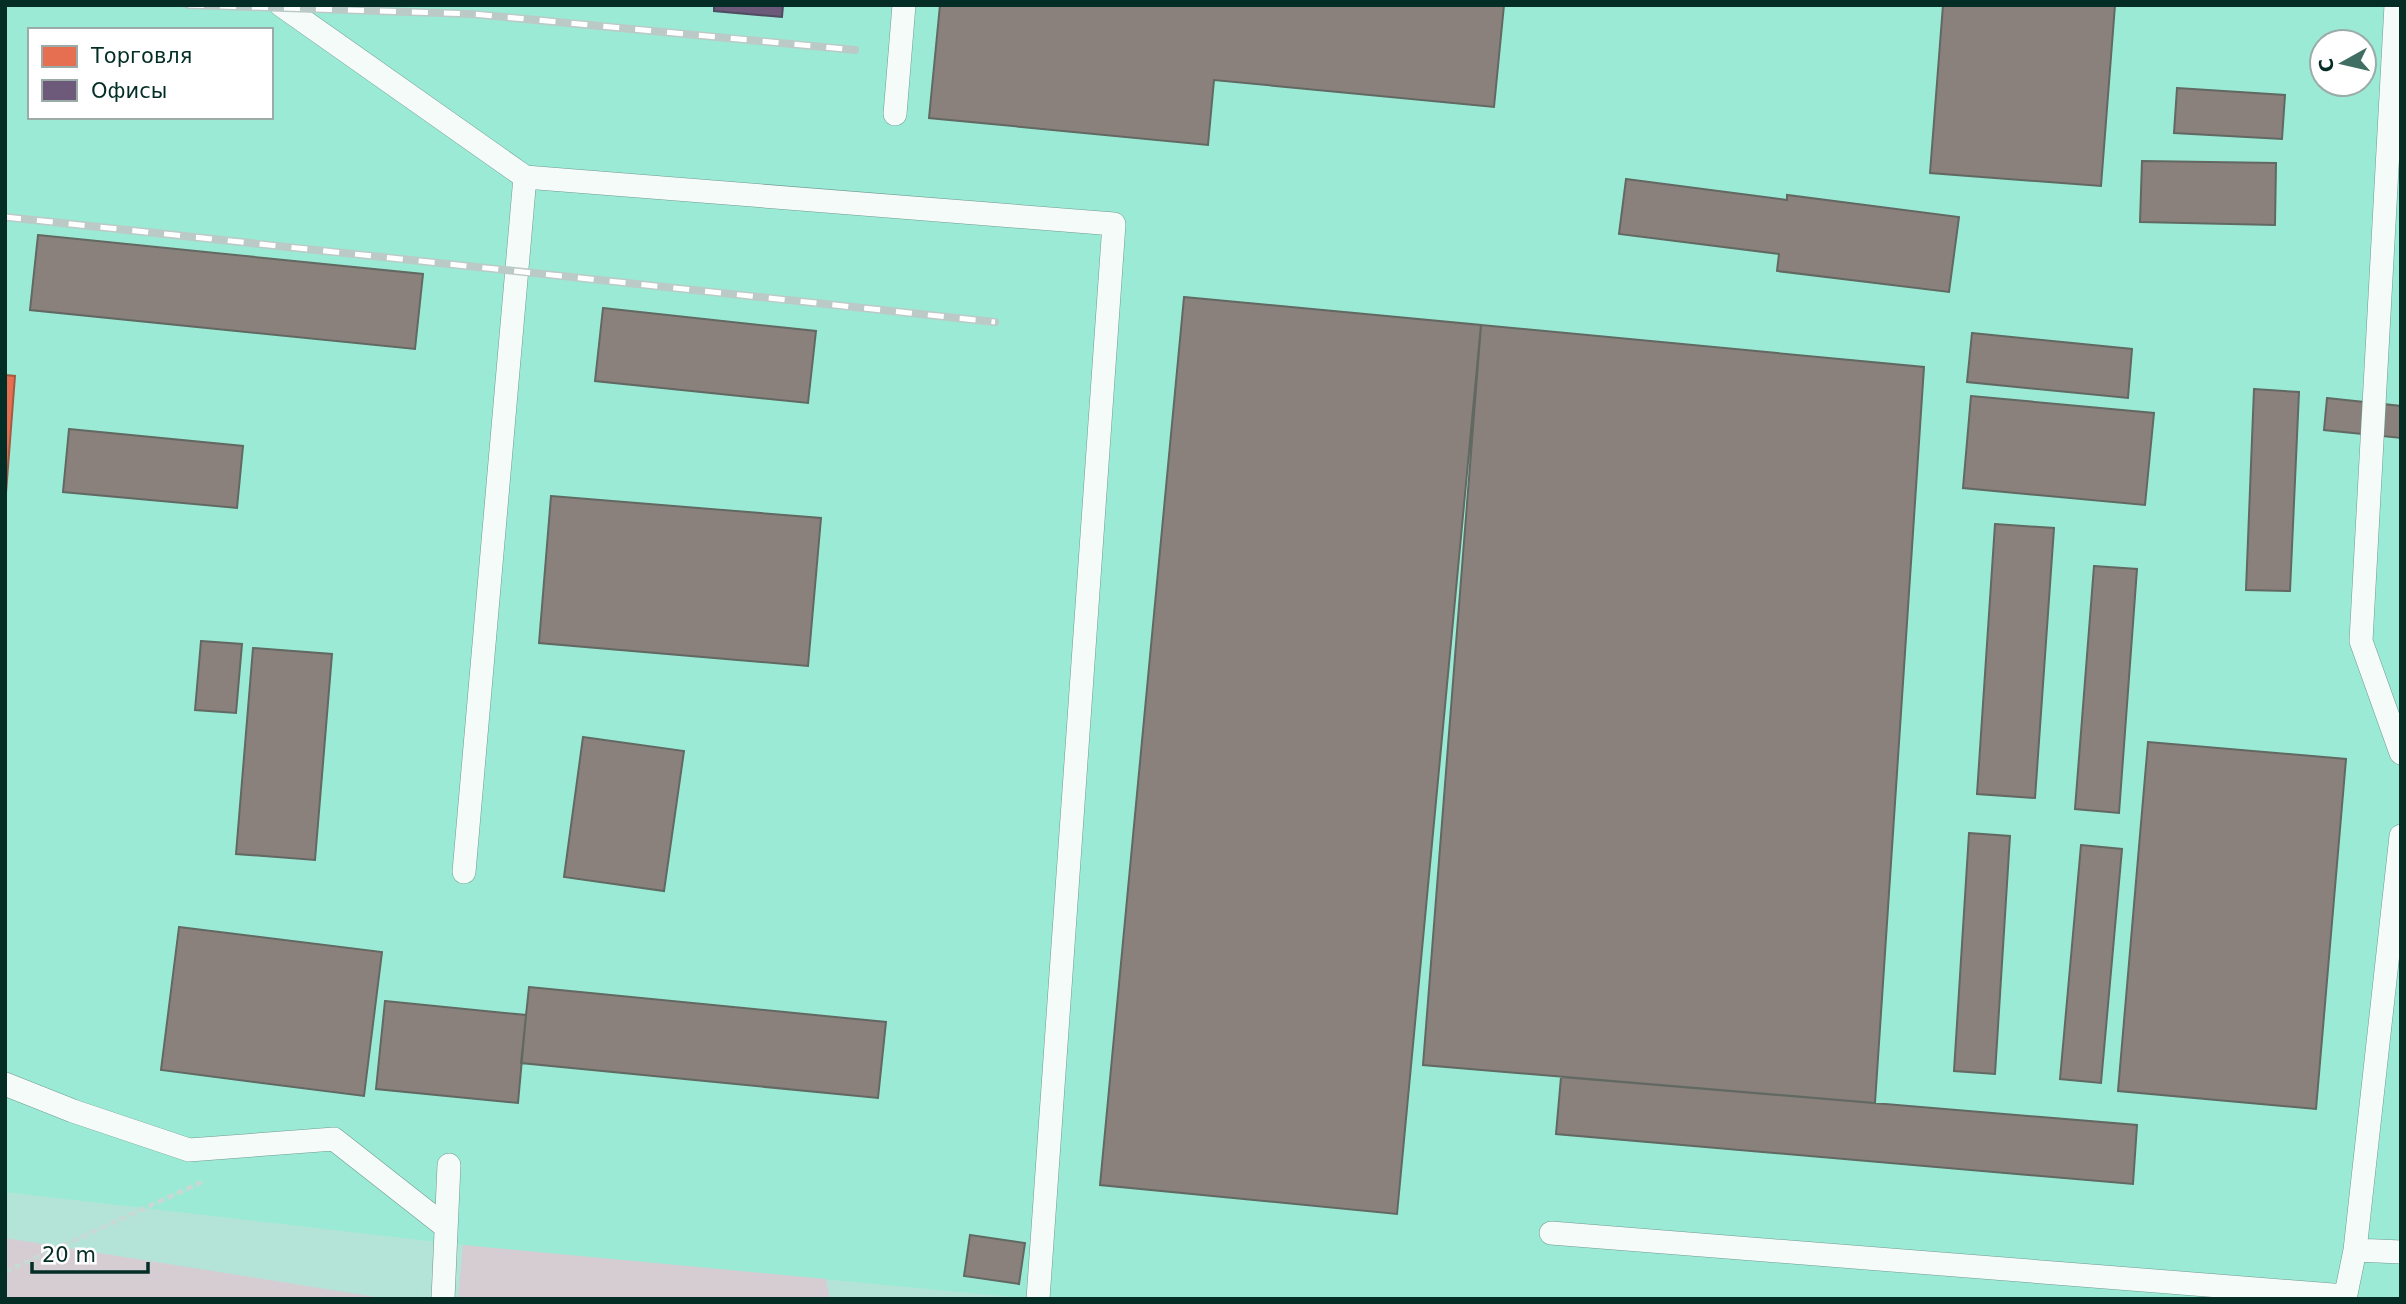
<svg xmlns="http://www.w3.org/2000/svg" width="2406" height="1304" font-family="'DejaVu Sans',sans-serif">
<rect width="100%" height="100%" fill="#b3e4d7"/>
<!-- built -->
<path fill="#9bead5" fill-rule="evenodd" d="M5,5H2401V1299H1035L463,1245L5,1192ZM30,30H271V117H30ZM2322,42H2364V84H2322Z"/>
<!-- green -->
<path fill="#d6cdd3" d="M5,1238L389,1299H5Z
M463,1245L826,1279L830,1299H458Z"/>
<!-- shops -->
<path fill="#e76f51" stroke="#a35c44" stroke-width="2" d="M5,375L15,376L5,506Z"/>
<!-- offices -->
<path fill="#6d597a" stroke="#4e4c60" stroke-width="2" d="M714,5H783L782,17L714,11Z"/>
<!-- industry -->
<path fill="#8a817c" stroke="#626862" stroke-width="2" d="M940,5H1504L1494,107L1214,80L1208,145L929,118Z
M1943,5H2115L2101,186L1930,173Z
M2177,88L2285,95L2282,139L2174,133Z
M2142,161L2276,163L2275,225L2140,222Z
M1626,179L1787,200V195L1959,217L1949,292L1777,271L1779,254L1619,234Z
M38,235L423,274L415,349L30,310Z
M1184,297L1481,325L1397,1214L1100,1185Z
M603,308L816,331L808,403L595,381Z
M1481,325L1924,367L1875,1103L1423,1065Z
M1972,333L2132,349L2128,398L1967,382Z
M2254,389L2299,392L2290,591L2246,590Z
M1971,396L2154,413L2145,505L1963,488Z
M2327,398L2401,406V438L2324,430Z
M69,429L243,446L237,508L63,492Z
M551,496L821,518L808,666L539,643Z
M1995,524L2054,528L2035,798L1977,794Z
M2094,566L2137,569L2119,813L2075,809Z
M201,641L242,644L236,713L195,710Z
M253,648L332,654L315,860L236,854Z
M583,737L684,751L664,891L564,877Z
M2148,742L2346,759L2316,1109L2118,1091Z
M1969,833L2010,836L1995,1074L1954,1071Z
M2081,845L2122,849L2101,1083L2060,1079Z
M179,927L382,952L364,1096L161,1070Z
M529,987L886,1022L878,1098L521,1063Z
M385,1001L526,1015L518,1103L376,1089Z
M1561,1077L2137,1125L2133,1184L1556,1134Z
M970,1235L1025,1243L1019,1284L964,1276Z"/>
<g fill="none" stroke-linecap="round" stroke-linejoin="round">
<!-- service casing -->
<g stroke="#709a90" stroke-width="24">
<path id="service" d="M281,5L525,177
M2396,5L2361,641L2401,753
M895,114L904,5
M464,872L525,177L1114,224L1038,1299
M5,1084L73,1111L189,1150L334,1139L446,1227
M1551,1233L2345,1296
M2355,1250L2401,1252
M443,1299L449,1165
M2345,1299L2355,1250L2401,836"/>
</g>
<!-- path -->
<path stroke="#c8d9d4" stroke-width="4.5" stroke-dasharray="7 3.5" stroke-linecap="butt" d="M5,1272L202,1182"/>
<!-- service -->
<use href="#service" stroke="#f4fbf9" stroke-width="23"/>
<!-- rail casing -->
<g stroke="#bbcac6" stroke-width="8">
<path id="rail" d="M188,5L472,14L855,50
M5,217L995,322"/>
</g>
<!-- rail -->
<use href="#rail" stroke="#fff" stroke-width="5" stroke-dasharray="16" stroke-linecap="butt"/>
</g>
<!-- border -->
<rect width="2406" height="1304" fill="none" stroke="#042e25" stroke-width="14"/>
<!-- legend -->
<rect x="28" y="28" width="245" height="91" fill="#ffffff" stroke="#9baba8" stroke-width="2"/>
<rect x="42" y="46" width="35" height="21" fill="#e76f51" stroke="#9baba8" stroke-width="2"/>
<text x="91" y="63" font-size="21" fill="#042e25">Торговля</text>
<rect x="42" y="80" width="35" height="21" fill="#6d597a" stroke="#9baba8" stroke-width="2"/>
<text x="91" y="98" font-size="21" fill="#042e25">Офисы</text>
<!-- north arrow -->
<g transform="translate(2343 63) rotate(262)"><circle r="33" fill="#ffffff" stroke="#9baba8" stroke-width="2"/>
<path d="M0-5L12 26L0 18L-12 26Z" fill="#416e63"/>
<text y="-10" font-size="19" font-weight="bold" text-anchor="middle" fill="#042e25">С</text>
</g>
<!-- scale -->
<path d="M32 1262v10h116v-10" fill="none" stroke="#042e25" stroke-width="3.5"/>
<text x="42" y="1262" font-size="21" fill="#042e25" stroke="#ffffff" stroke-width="5" paint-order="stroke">20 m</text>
</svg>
